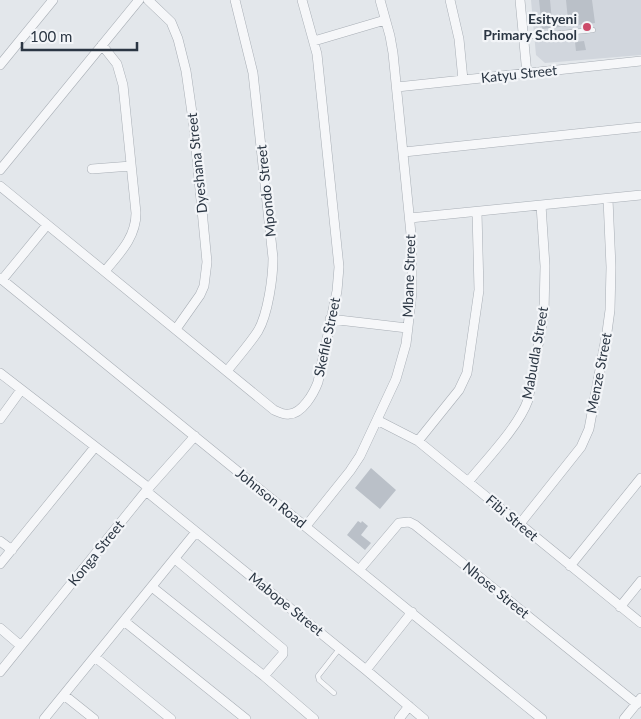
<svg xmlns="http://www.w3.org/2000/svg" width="641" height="719" font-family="Lato,sans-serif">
<rect width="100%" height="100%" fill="#e3e7eb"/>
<!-- built -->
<path fill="#d1d6dd" d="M531,0H641V55L545,63L536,55Z"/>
<!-- building -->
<path fill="#bac0c8" d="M539,0H550L552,21L568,20L566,0H592L595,23L542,29Z
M584,41L586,50L576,51L575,42Z
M371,468L396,490L380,509L355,488Z
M358,521L361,523L362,521L368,526L361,535L371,543L365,550L347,535Z"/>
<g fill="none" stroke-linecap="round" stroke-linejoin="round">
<!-- service casing -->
<g stroke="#a8aeb5" stroke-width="5.5">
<path id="service" d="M524,37L593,30
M334,693L319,680L318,676L340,648"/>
</g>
<!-- minor casing -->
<g stroke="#a8aeb5" stroke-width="10">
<path id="minor" d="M148,0L171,22L178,39L186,71L194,127L207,262L204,286L200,295L176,329
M450,0L459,39L463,80
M520,0L527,74
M314,41L385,20
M102,45L117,64L123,85L136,213C136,237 120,253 105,271
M0,65L53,0
M397,87L641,61
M404,152L641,127
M92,169L131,166
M0,170L139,0
M0,186L274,410C279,412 283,415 289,414C302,414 314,393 318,382L337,291L339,267L317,54L302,0
M410,218L641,195
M0,278L542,719
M2,280L47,225
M330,319L407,328
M227,371C237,358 249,345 258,331C268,314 273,277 273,258L253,73L235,0
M0,373L149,488
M0,419L21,390
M377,420L418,441L641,623
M418,441L459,390L467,373L479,290L477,212
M468,482C486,460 519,426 528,400L544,313L545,266L541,205
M146,491L366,670L424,719
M519,525L581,447L589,429L607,332L610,310L611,267L608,199
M306,526L350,471L360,456L396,379L406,344L412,292V244L393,53L390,36L380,0
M0,541L12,550
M175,559L283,649V654L264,676
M0,564L95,447
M570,566L641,478
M360,569L399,523L409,522L415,525L637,704
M152,587L264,676L314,719
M620,607L641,581
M124,621L246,719
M0,628L21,646
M95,657L171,719
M366,670L412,612
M0,672L146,491L195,436
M64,695L94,719
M44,719L196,532
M399,719L409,706
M624,719L641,698"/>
</g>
<!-- service -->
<use href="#service" stroke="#f6f7f9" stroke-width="4.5"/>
<!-- minor -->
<use href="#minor" stroke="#f6f7f9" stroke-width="9"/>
</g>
<!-- markers -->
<circle fill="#cc4b6a" stroke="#f3f5f8" stroke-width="2" cx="587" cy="27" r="5"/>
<g text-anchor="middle" stroke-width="4.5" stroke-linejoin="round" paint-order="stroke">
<!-- poi labels -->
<g font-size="14" font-weight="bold" fill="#2b3643" stroke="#f3f5f8" text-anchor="end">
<text x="577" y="24">Esityeni<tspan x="577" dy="16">Primary School</tspan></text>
</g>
<!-- street labels -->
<g font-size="14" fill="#2b3643" stroke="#f3f5f8">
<text transform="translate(519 74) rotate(-6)" y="5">Katyu Street</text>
<text transform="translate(197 163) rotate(-96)" y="5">Dyeshana Street</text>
<text transform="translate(266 191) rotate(-96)" y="5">Mpondo Street</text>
<text transform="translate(409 276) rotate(-88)" y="5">Mbane Street</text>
<text transform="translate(327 337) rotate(-78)" y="5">Skefile Street</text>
<text transform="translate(535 353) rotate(-80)" y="5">Mabudla Street</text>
<text transform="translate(599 373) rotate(-79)" y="5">Menze Street</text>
<text transform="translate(271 498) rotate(39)" y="5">Johnson Road</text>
<text transform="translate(512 518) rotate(40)" y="5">Fibi Street</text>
<text transform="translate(96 553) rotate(-51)" y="5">Konga Street</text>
<text transform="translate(496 590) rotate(39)" y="5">Nhose Street</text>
<text transform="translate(286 604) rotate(39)" y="5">Mabope Street</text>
</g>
</g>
<!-- scale -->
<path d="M22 42v8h115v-8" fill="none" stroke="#2b3643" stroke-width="2.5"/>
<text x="30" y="42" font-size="15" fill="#2b3643" stroke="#f3f5f8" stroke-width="4" paint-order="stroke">100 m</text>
</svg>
